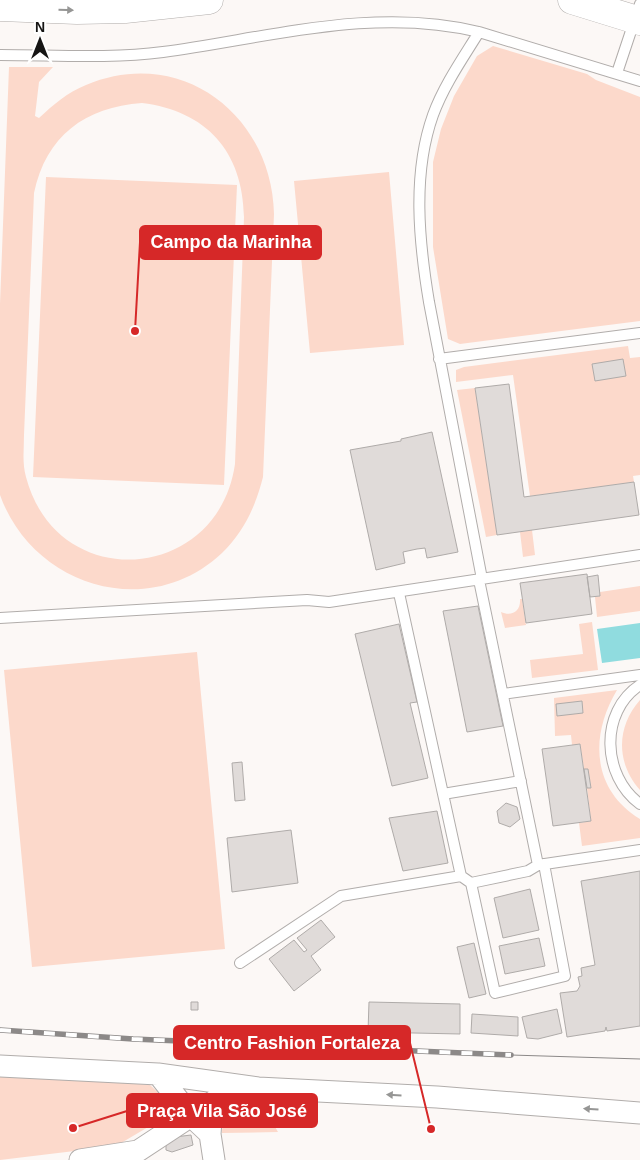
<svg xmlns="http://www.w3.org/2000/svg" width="640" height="1160" font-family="Helvetica,sans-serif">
<rect width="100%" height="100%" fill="#fcf8f6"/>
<!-- green -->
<path fill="#fcd9cb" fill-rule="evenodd" d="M493,46L587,74L596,80L640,97V321L460,344L448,339L433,247V162L441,129L454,96L477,56Z
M9,67H53L39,82L35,116L39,118C53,105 68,92 86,85C181,45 272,115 274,214L263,477C256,505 244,532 222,553C149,622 33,587 0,495V304ZM142,103C206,111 243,151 244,217L235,464C218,583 57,595 26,477C22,463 24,449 24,435L34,193C46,136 85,107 142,103Z
M389,172L404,345L310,353L294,181Z
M46,177L237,185L224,485L33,477Z
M628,346L630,358L640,357V475L633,476L634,482L530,496L513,375L456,382V370L464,367Z
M475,388L497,535L486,537L457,390Z
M532,530L535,555L523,557L520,532Z
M640,586V611L597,617L595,597L600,596V592Z
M520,599H522L526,625L505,628L501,612C512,617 521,611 520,599Z
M592,622L598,670L532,678L530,660L583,654L579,624Z
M197,652L225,949L32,967L4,670Z
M617,690C590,735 591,789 640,819V838L582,846L579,823L591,821L587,788L591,787L588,769H584L580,744L572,745L571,735L555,736L554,698Z
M640,700V790C616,763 616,727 640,700Z
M0,1074L46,1075L150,1085L177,1110L116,1146L0,1160Z
M243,1102H261L278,1132L222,1133C223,1117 228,1109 243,1102Z"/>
<!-- water -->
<path fill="#90dcdf" d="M640,623V658L602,663L597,629Z"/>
<!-- building -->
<path fill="#e0dbd9" stroke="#afaba9" d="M623,359L626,376L595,381L592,364Z
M509,384L524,497L634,482L639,515L497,535L475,388Z
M432,432L458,552L427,558L425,548L417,549L403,552L405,563L376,570L350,450L401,441V439Z
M587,574L592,614L526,623L520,583Z
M598,575L600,596L590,597L587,577Z
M478,606L503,726L467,732L443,611Z
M399,624L417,702L410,703L428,778L392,786L355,634Z
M582,701L583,713L557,716L556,704Z
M580,744L591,821L553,826L542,749Z
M242,762L245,800L235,801L232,763Z
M584,769H588L591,788H587Z
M506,803L517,807L520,819L510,827L499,823L497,811Z
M437,811L448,863L403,871L389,818Z
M291,830L298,883L232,892L227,838Z
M640,871V1026L607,1031L606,1027L605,1031L567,1037L560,993L577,991L580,986L578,977L582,976L581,968L595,965L581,881Z
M530,889L539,930L503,938L494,898Z
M321,920L335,937L311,956L321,970L294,991L269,959L294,940L304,952L307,950L297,938Z
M539,938L545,966L505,974L499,946Z
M474,943L486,994L469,998L457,947Z
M191,1002H198V1010H191Z
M369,1002L460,1004V1034L368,1032Z
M557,1009L562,1033L538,1039L527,1038L522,1017Z
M472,1014L518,1017V1036L471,1033Z
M191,1135L193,1145L172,1152L166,1150V1144L175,1137Z"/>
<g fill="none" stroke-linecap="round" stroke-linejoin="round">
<!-- service casing -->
<g stroke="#b1adab" stroke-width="12">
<path id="service" d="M479,32C463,58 444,85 433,115C412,174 419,242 429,302L482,579
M0,55C54,55 110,59 163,52C268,38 374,6 479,32L640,81
M617,73L640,4
M439,359L640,333
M479,580L538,865
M399,593L461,876
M0,618L307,600L329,602L640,555
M640,685C599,712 602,776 640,804
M503,694L640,675
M443,794L521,781
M471,883L495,993L565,976L544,864
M240,963L341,896L461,876L471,883L528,871L538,865L640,850"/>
</g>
<!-- minor casing -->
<g stroke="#b1adab" stroke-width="23">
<path id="minor" d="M0,1066L158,1074L258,1088L437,1097L640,1113
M158,1074L192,1117L210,1134
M211,1121L210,1134L214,1160
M80,1160L138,1151L214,1101L233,1092L247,1090"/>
</g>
<!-- primary casing -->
<g stroke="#b1adab" stroke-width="29">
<path id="primary" d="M572,0L640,21
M0,7L77,10L125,9L209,0"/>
</g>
<!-- service -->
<use href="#service" stroke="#fff" stroke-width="10"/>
<!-- minor -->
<use href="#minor" stroke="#fff" stroke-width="21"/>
<!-- primary -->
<use href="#primary" stroke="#fff" stroke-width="28"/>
<!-- tram -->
<path stroke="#8c8988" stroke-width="1" d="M511,1055L640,1059"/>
<!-- rail casing -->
<g stroke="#8c8988" stroke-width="5.5">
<path id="rail" d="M0,1030L133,1039L511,1055"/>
</g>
<!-- rail -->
<use href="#rail" stroke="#fff" stroke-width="4" stroke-dasharray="11" stroke-linecap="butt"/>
</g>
<!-- one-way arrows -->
<defs><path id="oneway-solid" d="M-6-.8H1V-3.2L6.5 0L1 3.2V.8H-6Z" transform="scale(1.25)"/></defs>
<g fill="#969695">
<use href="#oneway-solid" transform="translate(66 10) rotate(2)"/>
<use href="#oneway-solid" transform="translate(394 1095) rotate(-177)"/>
<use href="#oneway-solid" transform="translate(591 1109) rotate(-176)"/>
</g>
<!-- callouts -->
<path fill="none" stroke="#d62828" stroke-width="2" d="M135 331L140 242M431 1129L410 1043M73 1128L127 1111"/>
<g fill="#d62828" stroke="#fff" stroke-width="2">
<circle cx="135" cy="331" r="5"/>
<circle cx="431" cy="1129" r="5"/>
<circle cx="73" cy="1128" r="5"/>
</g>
<g fill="#d62828" stroke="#d62828" stroke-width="2">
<rect x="140" y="226" width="181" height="33" rx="5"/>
<rect x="174" y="1026" width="236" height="33" rx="5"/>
<rect x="127" y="1094" width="190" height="33" rx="5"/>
</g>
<g font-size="18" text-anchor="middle" font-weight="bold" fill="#fff">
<text x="231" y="248">Campo da Marinha</text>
<text x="292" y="1049">Centro Fashion Fortaleza</text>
<text x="222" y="1117">Praça Vila São José</text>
</g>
<!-- north arrow -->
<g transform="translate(40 40)" stroke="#ffffff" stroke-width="4" paint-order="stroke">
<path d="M0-4L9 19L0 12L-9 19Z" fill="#161514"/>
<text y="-8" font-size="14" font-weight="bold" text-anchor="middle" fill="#161514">N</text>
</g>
</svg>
